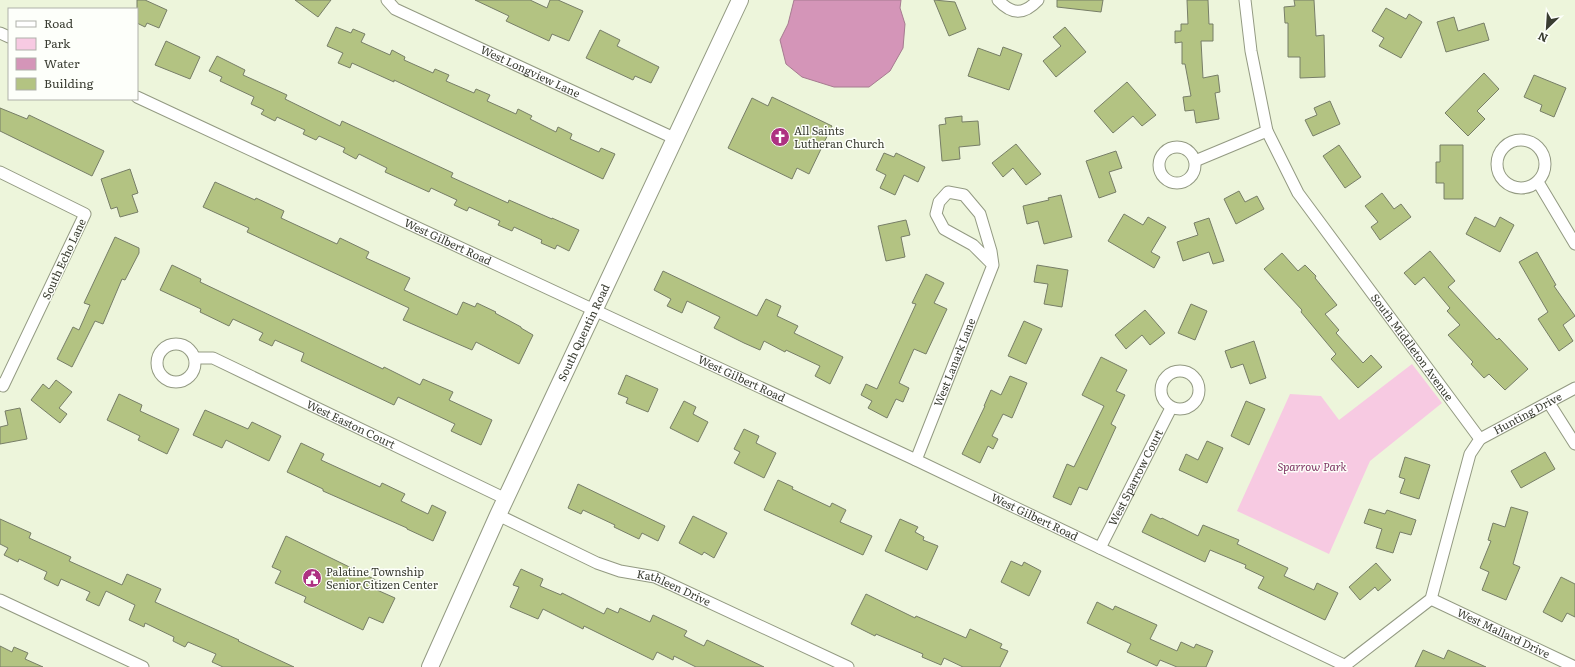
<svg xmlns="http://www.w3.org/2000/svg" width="1575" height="667" font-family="Literata,serif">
<rect width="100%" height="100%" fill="#edf5db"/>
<!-- green -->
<path fill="#f7cae2" d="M1412,364L1442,403L1370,461L1329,554L1237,511L1290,394L1321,396L1339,420Z"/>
<!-- water -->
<path fill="#d495b8" stroke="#a67b90" d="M794,0H901L900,8L905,24L903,48L890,71L869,87H834L802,77L786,64L780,40L788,24Z"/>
<!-- building -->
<path fill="#b3c382" stroke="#777e67" d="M137,0H145L167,10L159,28L147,23L145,27L137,23Z
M295,0H331L318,17Z
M475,0H530L547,8L550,0H558L583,11L569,41L552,34L549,41L506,21L509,16Z
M934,0L955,2L966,29L949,36Z
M1057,0H1103L1101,12L1057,7Z
M1187,0H1208L1209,24H1213V41H1201L1203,78L1218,75L1220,92L1215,93L1219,119L1196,123L1194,110L1185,111L1183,97L1191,96L1185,64H1182V42L1175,43V31H1181V24H1188Z
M1294,0H1314L1316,36L1324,35L1325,77L1300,78V57H1288V23H1285L1284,7L1295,6Z
M1386,8L1406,19L1409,14L1422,22L1401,58L1379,46L1384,38L1372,31Z
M1454,17L1458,31L1484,23L1489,40L1446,52L1437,22Z
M336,27L351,33L353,29L365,34L361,42L390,55L392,50L405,57L404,60L433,73L435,69L449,75L446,81L474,93L476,89L490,95L487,101L516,114L518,109L532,116L530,119L556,132L558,127L572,134L570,139L599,152L601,148L615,154L603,179L394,80V82L352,63L350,68L338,63L343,53L327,46Z
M1065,27L1086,52L1056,77L1043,61L1061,46L1053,37Z
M600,30L620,40L617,46L659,67L651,83L635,76L633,80L586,58Z
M166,41L200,57L190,79L155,65Z
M1003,47L1022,54L1009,90L968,76L978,48L1000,56Z
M217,56L245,70L243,75L287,95L285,99L340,126L342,121L453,173L451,177L508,203L509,200L552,219V218L579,230L569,251L557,245L555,249L541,243L542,240L514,227L512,231L498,225L500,221L469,207L467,211L454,205L457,200L431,188L429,192L385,172L387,168L359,154L356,159L343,152L345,148L319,136L316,140L303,134L305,130L277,117L275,121L261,114L264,110L251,104L254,97L220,81L222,77L209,71Z
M1484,73L1499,89L1477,111L1485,119L1468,136L1445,113Z
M1534,75L1566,88L1554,117L1540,111L1542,105L1524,97Z
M1127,82L1156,115L1142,126L1133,116L1113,133L1094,111Z
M772,97L832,126L809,174L797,168L792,179L728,148L752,98L768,106Z
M1330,101L1340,124L1313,136L1305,120L1317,115L1314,108Z
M0,108L27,119L29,115L104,151L92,176L0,131Z
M962,116V122L978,121L980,145L959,147L960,159L942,161L939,125L946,124L945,118Z
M1016,144L1041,174L1026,185L1013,168L1003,177L992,163Z
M1339,145L1361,177L1345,188L1323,156Z
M1440,145H1463V199H1444V183H1436V162H1440Z
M1116,151L1122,168L1109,172L1116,192L1099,198L1086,161Z
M884,153L894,157L896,153L925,167L918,182L904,175L895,195L880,188L886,175L876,170Z
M130,169L138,193L132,195L138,212L120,217L117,207L111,209L101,179Z
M215,182L255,200L256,198L284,211L281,218L337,244L340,238L369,252L366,258L410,278L404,290L457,315L463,302L475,307L477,303L496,312L495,313L521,327V328L533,335L519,364L476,342L472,350L403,320L409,308L247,232L249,228L203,207Z
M1239,191L1245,202L1257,196L1264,209L1236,224L1224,199Z
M1382,193L1394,209L1401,204L1411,217L1380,240L1371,227L1378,222L1365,206Z
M1061,195L1072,237L1044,244L1038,221L1027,224L1023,206L1049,200L1048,198Z
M1124,214L1143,225L1148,217L1166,227L1151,252L1160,257L1154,268L1108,241Z
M1475,217L1495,227L1500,217L1514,225L1500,252L1466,234Z
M1209,218L1224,261L1213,264L1209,252L1183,261L1177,242L1198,235L1194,223Z
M906,220L910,235L901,237L905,257L886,261L878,226Z
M115,237L139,248V253L125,280L122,279L103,324L95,321L72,367L57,359L73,327L79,330L90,305L84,303Z
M1430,251L1455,281L1448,287L1497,340L1499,338L1528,369L1505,390L1489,374L1484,378L1471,364L1473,362L1448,335L1460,325L1447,311L1450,308L1424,277L1415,285L1404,273Z
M1537,252L1556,285L1554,286L1575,316L1563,325L1573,341L1559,351L1538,319L1548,312L1519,262Z
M1282,253L1298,271L1305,265L1316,276L1315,278L1337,305L1325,314L1339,330L1336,333L1363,363L1371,355L1382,367L1358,388L1331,359L1336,354L1301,312L1302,310L1264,269Z
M172,265L201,279L200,282L383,369L384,367L420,385L423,379L453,392L449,400L492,420L481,445L451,431L455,424L398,397L394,405L301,361L304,353L275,340L272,346L259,340L263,333L233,319L229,326L200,312L201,309L160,290Z
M1037,265L1068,270L1062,307L1044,304L1048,284L1034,282Z
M663,271L757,316L766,299L781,306L777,316L798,326L794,333L843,357L830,384L815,376L820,366L786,350L785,352L764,341L760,350L744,343L714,328L720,317L687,301L682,313L667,306L671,299L654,290Z
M926,274L944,283L934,303L947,309L926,354L914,349L899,383L909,388L903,402L896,399L887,418L868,408L872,401L861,395L866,384L877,389L916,304L912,303Z
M1191,304L1207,311L1195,340L1178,333Z
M1145,310L1165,333L1150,345L1142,335L1126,349L1115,335Z
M1024,321L1042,329L1026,364L1008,356Z
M1254,341L1266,378L1250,384L1243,364L1231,368L1225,351Z
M1101,357L1127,370L1116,391L1125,395L1111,424L1116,427L1087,490L1079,487L1071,505L1053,497L1067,464L1074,467L1104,406L1082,395Z
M626,375L658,389L648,412L626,403L628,398L618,394Z
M1010,376L1027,383L1012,418L1003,414L992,436L998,439L993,449L988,446L980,463L962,454L985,406H984L991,390L1001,395Z
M56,380L72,392L59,408L67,414L60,423L31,400L43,384L49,389Z
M119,394L142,405L140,411L179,429L167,454L138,440L140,436L107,420Z
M684,401L696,407L693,414L708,422L698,442L670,428Z
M1246,401L1265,409L1249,445L1231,436Z
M20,408L27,439L0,444V427L8,425L5,411Z
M205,410L248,429L252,422L281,436L269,461L226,440L222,448L193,435Z
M744,429L759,436L756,443L776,453L764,478L734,463L740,452L734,449Z
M1207,441L1223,448L1207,483L1179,470L1186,454L1198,460Z
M301,443L324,454L321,460L380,487L382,483L405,494L401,501L428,514L432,505L446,512L433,541L407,529V528L323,491V489L287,472Z
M1545,452L1555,469L1521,488L1511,471Z
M1405,457L1430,465L1419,499L1400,493L1405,479L1399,477Z
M778,480L793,487L792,489L830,507L832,503L846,510L840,522L872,536L863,555L764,510Z
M578,484L665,526L658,541L642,533L639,539L614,527L615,525L583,510L581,514L568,508Z
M1511,507L1528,512L1513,564L1520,567L1506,600L1482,590L1489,572L1480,568L1491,541L1488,540L1493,523L1505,527Z
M1369,509L1385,514L1387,510L1416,520L1411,535L1400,532L1393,553L1376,548L1382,529L1364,523Z
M1151,514L1161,519L1162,518L1198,536L1203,525L1239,540L1237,544L1288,568L1284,576L1314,590L1317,583L1338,593L1325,620L1258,588L1264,577L1245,568L1246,565L1210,550L1205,562L1142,532Z
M693,516L727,533L714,558L704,552L702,555L679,543Z
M0,519L31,533L29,538L71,557L69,561L122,585L127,574L161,589L155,602L239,640L238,641L294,667H223L212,662L216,654L188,642L185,647L173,641L174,637L145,623L144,627L129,620L135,605L106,591L99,606L86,600L90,592L61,579L58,586L44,579L47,572L19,559L18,562L4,555L8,548L0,544Z
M900,519L918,527L915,532L924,537L923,540L938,546L927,570L885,551Z
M286,536L380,582L377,590L395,598L383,623L369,617L363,630L304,602L306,597L275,583L281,571L272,567Z
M1011,561L1022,566L1024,562L1041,571L1029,596L1001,582Z
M1376,563L1391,580L1378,591L1375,587L1360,600L1349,587Z
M521,569L543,579L540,586L561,595L562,593L604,614L607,608L618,613L620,608L650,622L653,615L687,631L684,636L704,646L707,640L764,667H696L674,656L673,660L657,652L653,660L584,626L583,629L543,609L538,619L510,607L519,587L513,585Z
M1561,577L1575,584V617L1567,613L1562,622L1543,612Z
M866,594L915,618L916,616L966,638L970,629L1002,644L1000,648L1008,651L1000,667H963L944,658L941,665L922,657L923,654L876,634L875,636L851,624Z
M1097,602L1113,610L1115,606L1157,625L1150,639L1177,651L1181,642L1194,648L1196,644L1213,651L1206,667H1177L1160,660L1157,666L1127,652L1131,644L1087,623Z
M0,646L12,652L14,647L28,653L25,659L43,667H0Z
M1423,650L1444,659L1448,650L1486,667H1415Z"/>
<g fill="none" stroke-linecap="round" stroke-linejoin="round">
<!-- street casing -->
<g stroke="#939a82" stroke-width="13">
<g id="street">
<path id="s1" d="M387,0L395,9L676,139"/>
<path d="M998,0C1012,15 1024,15 1038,0"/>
<path id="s2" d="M1245,0L1251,51L1267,131L1298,193L1480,439L1470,454L1431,599L1343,667"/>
<path d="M0,33L9,37"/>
<path id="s3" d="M137,97L916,460L1344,665"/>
<circle cx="1521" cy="164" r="24"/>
<circle cx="1177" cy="165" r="18"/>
<path d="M1195,161L1267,131"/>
<path d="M0,172L85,214L3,386L0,384"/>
<path d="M1538,182L1575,244"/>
<circle cx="176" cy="363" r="19"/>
<path id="s4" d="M195,358H213L506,499"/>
<circle cx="1180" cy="390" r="19"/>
<path d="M1549,403L1575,444"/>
<path id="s5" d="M1480,439L1575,388"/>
<path id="s6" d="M916,460L993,265L991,251L980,214L964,195L948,192L939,202L936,214L944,229L973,245L993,265"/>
<path id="s7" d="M498,515L597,563L620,571L655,577L848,667"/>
<path id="s8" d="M1100,548L1171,408"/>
<path id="s9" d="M1431,599L1575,667"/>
<path d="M0,600L143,667"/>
</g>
</g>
<!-- secondary casing -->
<g stroke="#939a82" stroke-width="18">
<g id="secondary">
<path id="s10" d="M430,667L498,515L740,0"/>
</g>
</g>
<!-- street -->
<use href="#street" stroke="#fff" stroke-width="11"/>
<!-- secondary -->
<use href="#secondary" stroke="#fff" stroke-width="16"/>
</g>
<!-- icons -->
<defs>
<g id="church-disc" transform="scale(1)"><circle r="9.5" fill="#ad3182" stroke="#fdfffa"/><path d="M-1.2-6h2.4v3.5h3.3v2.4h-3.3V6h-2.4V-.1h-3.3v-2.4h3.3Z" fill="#fff"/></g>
<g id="civic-disc" transform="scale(1)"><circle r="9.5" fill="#ad3182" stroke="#fdfffa"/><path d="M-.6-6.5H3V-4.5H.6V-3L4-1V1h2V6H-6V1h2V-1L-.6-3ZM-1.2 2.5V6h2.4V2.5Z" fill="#fff"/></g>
</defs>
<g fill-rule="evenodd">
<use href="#church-disc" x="780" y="137"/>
<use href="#civic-disc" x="312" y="578"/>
</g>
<g text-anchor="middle" stroke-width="3" stroke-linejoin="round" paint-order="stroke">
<!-- street labels -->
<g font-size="11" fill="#3a3d32" stroke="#fdfffa">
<text dy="4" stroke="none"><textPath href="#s1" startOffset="161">West Longview Lane</textPath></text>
<text dy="4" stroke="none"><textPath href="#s3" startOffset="343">West Gilbert Road</textPath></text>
<text transform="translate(64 259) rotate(-65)" y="4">South Echo Lane</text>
<text dy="4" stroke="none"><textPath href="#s10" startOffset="368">South Quentin Road</textPath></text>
<text dy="4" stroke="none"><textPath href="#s2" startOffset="394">South Middleton Avenue</textPath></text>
<text dy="4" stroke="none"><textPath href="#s6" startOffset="105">West Lanark Lane</textPath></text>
<text dy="4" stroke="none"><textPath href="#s3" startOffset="667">West Gilbert Road</textPath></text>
<text dy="4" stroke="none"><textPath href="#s5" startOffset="54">Hunting Drive</textPath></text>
<text dy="4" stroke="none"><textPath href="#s4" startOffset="171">West Easton Court</textPath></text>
<text dy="4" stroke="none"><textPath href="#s8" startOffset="79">West Sparrow Court</textPath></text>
<text dy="4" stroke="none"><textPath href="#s3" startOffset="991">West Gilbert Road</textPath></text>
<text dy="4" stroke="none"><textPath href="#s7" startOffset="191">Kathleen Drive</textPath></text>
<text dy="4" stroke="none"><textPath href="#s9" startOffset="80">West Mallard Drive</textPath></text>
</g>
<!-- poi labels -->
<g font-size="11" fill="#3a3d32" stroke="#fdfffa" text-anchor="start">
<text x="794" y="135">All Saints<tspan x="794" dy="13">Lutheran Church</tspan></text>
<text x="326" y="576">Palatine Township<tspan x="326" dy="13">Senior Citizen Center</tspan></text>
</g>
<!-- park labels -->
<g font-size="11" font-style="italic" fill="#7e3362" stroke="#fdfffa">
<text x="1312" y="471">Sparrow Park</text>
</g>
</g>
<!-- legend -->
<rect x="8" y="8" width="130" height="92" fill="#fdfffa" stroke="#afb1aa"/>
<rect x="16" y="21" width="20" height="6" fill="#ffffff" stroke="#afb1aa"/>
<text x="44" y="28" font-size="12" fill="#3a3d32">Road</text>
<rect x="16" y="38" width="20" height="12" fill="#f7cae2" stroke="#afb1aa"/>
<text x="44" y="48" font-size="12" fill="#3a3d32">Park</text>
<rect x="16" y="58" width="20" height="12" fill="#d495b8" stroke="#afb1aa"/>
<text x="44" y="68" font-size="12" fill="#3a3d32">Water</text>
<rect x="16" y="78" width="20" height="12" fill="#b3c382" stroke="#afb1aa"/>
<text x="44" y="88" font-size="12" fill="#3a3d32">Building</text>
<!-- north arrow -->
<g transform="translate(1547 28) rotate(205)" stroke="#fdfffa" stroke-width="3" paint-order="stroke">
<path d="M0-3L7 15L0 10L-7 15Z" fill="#3a3d32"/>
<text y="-6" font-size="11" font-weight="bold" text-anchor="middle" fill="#3a3d32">N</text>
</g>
</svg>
